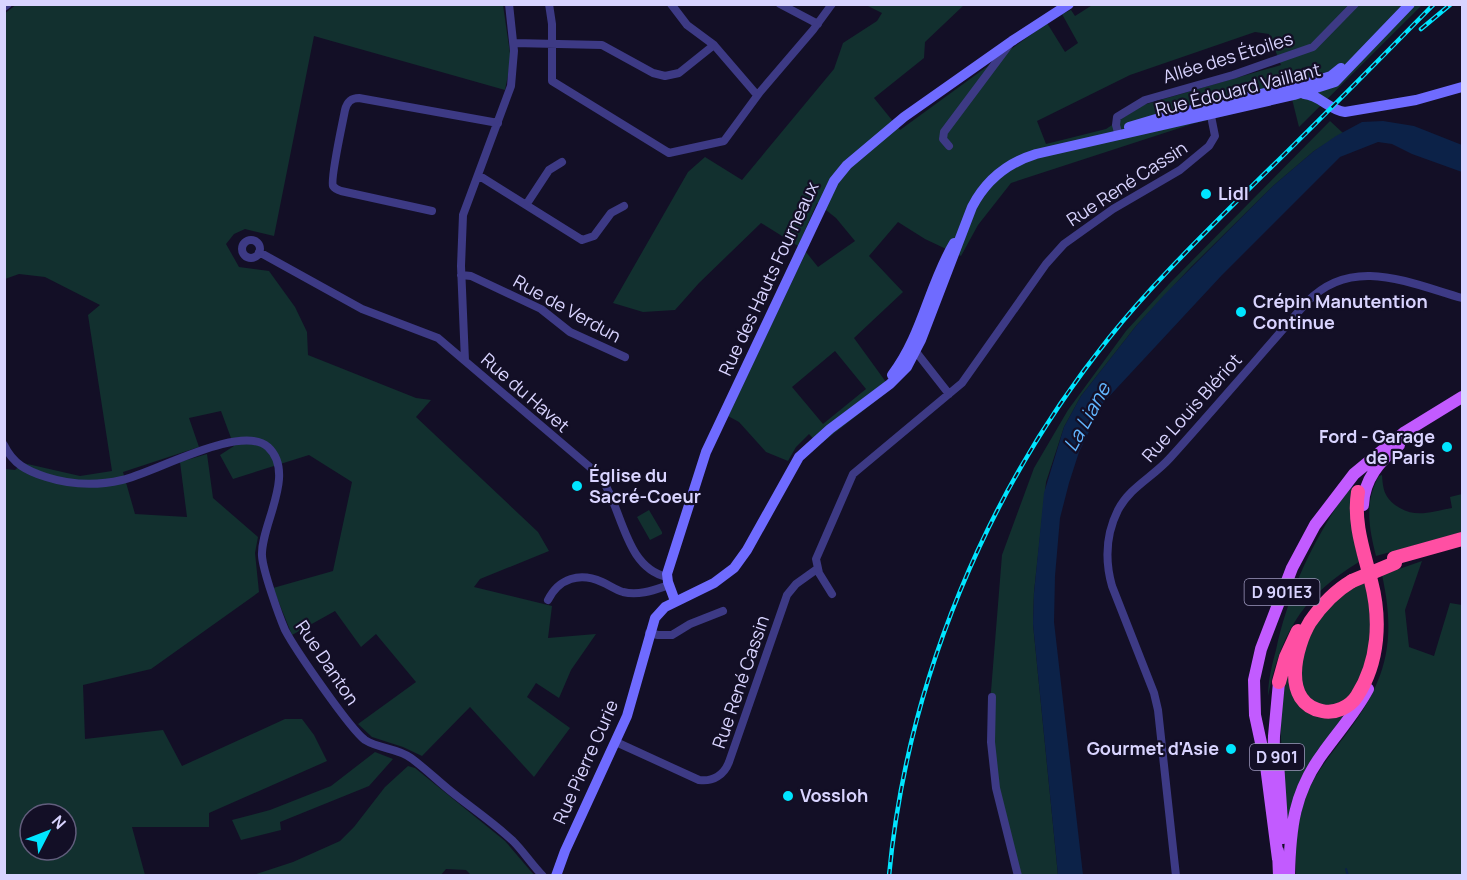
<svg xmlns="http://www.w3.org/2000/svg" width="1467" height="880" font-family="Manrope,sans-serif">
<rect width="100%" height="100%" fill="#130f26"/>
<!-- green -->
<path fill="#12302f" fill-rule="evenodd" d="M17,4L503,5L511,60L505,90L314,36L274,236L245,229L234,234L226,244L239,267L269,271L295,307L307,332L308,355L416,398L431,400L416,417L538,532L549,551L480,579L474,587L552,606L548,638L596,634L571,670L559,698L536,683L527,697L570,728L534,777L470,707L422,756L403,747L372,737L358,724L416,682L376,634L361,647L335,611L292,635L273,588L333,571L352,482L309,455L233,479L220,455L234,446L221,411L189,418L199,447L123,472L135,514L187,517L180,462L207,454L213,498L258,537L255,553L259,592L151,669L83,685L85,739L163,730L182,766L285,719H302L314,735L327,761L209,813V827H132L145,875H5V469L15,470L23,463L80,476L112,471L88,315L100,305L45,277L19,274L5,279L4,14ZM30,814H66V850H30Z
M1094,4L1422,5L1299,127L1292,99L1192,124L1011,183L978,225L961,256L925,239L898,222L869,256L903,292L854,338L891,389L819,445L809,434L796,447L788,461L766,452L739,422L728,416L806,252L818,267L855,241L836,218L817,203L798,246L761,223L699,283L675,310L643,312L613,303L688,172L705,157L742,180L834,69L843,43L877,21L882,13L866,5H964L925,42L924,58L874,98L900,130L1047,23L1065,52L1078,43L1062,14L1071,10L1075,16ZM1255,32L1269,34L1281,65L1143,105L1106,129L1046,144L1037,121L1130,75ZM835,351L866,389L823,424L792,387Z
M1330,121L1343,133L1314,151L1273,186L1191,267L1136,326L1081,396L1064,427L1046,482L1034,592L1033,624L1058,875L1016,876L997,802L989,716L1002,555L1034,468L1068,410L1126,331L1169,284Z
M1382,475C1383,489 1384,496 1395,505C1415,519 1429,512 1452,508L1450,497L1462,494V532L1376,556C1369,528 1364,502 1379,476Z
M1353,482C1349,509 1352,536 1359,562C1303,596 1281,632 1268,696C1268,680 1272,665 1276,650C1290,586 1316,535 1353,482Z
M649,510L662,532V534L650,540L637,517Z
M1422,561L1405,610L1409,647L1434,656L1450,603L1462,605V875L1296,876C1295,851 1296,826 1304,803C1311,778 1329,757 1344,737C1386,682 1397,643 1382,575Z
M1366,580L1371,609L1369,651L1351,710L1298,789L1290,808L1287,826H1285L1280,716L1283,686L1290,657L1336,598Z
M375,752L393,759L369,786L280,822L281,830L241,840L232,820L270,810L331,786Z
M408,766L415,768L505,841L534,875H471L466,870L446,869L440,876H250L293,862L340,841L354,827L385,787Z"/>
<!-- water -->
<path fill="#0c2248" d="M1383,121L1414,126L1462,145V172L1412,154L1392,144L1378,142L1340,157L1222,275L1103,403L1079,452L1069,483L1060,518L1055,576L1054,622L1083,875H1058L1033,624L1034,593L1044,493L1064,427L1081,396L1136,326L1164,295L1273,186L1314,151L1336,136L1362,122Z"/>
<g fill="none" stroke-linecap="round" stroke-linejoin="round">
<!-- stream -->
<path stroke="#0c2248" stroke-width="2" d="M1346,869L1348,876"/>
<!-- street -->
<path stroke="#3d3a85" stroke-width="8" d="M509,4L514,51L511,86L463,215L461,266L465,361L598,474C623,505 623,567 667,577
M549,4L552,24V81L669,153L724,141L760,92L813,30L832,4
M671,4L687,25L714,45L757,95
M780,4L818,24
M4,7L8,4
M514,43L602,45L653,73L665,76L679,73L714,45
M1119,136L1116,125L1117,117L1145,100L1233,75L1313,47L1355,4
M949,146L943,139L944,132L1009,45
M478,175L582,240L594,236L611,213L624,206
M526,205L549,170L562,162
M432,211L341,191C338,190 335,189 333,186C330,179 343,121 345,110C347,102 351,98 359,98L498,123
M242 249a9 9 0 1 1 18 0a9 9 0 1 1-18 0Z
M259,252L362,309L438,338L465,361
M461,275L471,276L541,309L570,332L625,357
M913,348L949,394
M4,445C13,464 27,471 46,477C71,485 96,486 122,480C154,473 241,423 268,447C297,474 260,526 262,556C263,571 279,616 285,630C295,649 350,729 365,740C379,749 398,748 411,758C426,769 439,782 453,793C473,809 495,824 513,841C524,852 532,865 543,876
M832,594L819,573L816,559L853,474L962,383L1046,264L1064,244L1113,209L1180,170L1209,146L1215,136L1210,111
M548,600C559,578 580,572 602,582C609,585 616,590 623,592C639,596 654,590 669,585
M649,633L658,635H672L690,624L723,611
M992,697L991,742L996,788L1018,876
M616,742L699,780C713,782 724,775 729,762L787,595L796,584L817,569
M1176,876L1158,710L1154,693L1112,586C1105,561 1106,534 1118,510C1130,487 1153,477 1170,458C1216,407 1261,354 1307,302C1352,255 1409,283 1462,298"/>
<!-- secondary -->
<path stroke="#6f6bff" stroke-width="10" d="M1304,94C1320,95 1329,110 1345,112L1416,100L1462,87
M1129,127L1166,116L1312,82L1331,76L1341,68
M892,375C922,336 929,285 954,243
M675,601L668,582L667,574L706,452L834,181L847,165L904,117L1012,41L1069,4
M556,876L565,851L627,716L655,618L665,607L714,583L734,568L747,550L799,457L830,429L890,384L907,367L921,340L972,207C986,180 1007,163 1036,154L1294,95L1335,82L1410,4"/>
<!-- primary -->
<path stroke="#c25bff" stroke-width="12" d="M1363,505C1364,479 1380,461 1399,445
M1278,762L1283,838
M1273,771L1274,736L1279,682
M1278,851L1279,876
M1278,859L1266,766L1255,715L1254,680L1261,649L1292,568L1315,525L1354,474L1405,432L1462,397
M1289,876C1290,828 1294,792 1323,753C1338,732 1356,712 1368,689"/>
<!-- highway -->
<path stroke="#ff4fa3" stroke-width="14" d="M1394,558L1462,539
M1352,581C1335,591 1321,606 1310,622C1295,647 1281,703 1322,711C1335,714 1350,707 1357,696C1379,662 1381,619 1371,581C1364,552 1353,523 1358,492
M1279,682L1286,657L1298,631"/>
<!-- rail casing -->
<g stroke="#00e5ff" stroke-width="4.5">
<path id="rail" d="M1421,29L1451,4
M889,876C907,682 987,490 1109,338C1153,283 1204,234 1254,184C1315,125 1374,65 1434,4"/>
</g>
<!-- rail -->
<use href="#rail" stroke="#130f26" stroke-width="2" stroke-dasharray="7" stroke-linecap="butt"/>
<!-- highway-bridge -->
<path stroke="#ff4fa3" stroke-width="14" d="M1352,581L1395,563"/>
</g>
<!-- markers -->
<g fill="#00e5ff" stroke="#130f26" stroke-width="2">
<circle cx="1206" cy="194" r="6"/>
<circle cx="1241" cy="312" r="6"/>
<circle cx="1447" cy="447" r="6"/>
<circle cx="577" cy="486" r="6"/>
<circle cx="1231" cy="749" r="6"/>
<circle cx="788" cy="796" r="6"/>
</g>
<g text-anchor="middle" stroke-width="4.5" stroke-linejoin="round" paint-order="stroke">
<!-- shield labels -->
<g fill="#130f26" stroke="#9e99be" stroke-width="1.5">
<rect x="1244.5" y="579" width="75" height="26" rx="4.5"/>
<rect x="1250" y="744" width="54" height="26" rx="4.5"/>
</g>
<g font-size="16" font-weight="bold" fill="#d9d4ff">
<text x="1282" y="598">D 901E3</text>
<text x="1277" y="763">D 901</text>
</g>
<!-- street labels -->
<g font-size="18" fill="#d9d4ff" stroke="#130f26">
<text transform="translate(1228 58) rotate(-17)" y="6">Allée des Étoiles</text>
<text transform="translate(1238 90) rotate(-14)" y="6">Rue Édouard Vaillant</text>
<text transform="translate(1127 184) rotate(-33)" y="6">Rue René Cassin</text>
<text transform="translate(769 279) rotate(-65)" y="6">Rue des Hauts Fourneaux</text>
<text transform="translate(567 309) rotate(29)" y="6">Rue de Verdun</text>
<text transform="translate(525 393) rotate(41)" y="6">Rue du Havet</text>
<text transform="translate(1192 408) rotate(-48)" y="6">Rue Louis Blériot</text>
<text transform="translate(327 663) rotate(56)" y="6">Rue Danton</text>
<text transform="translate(741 682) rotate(-71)" y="6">Rue René Cassin</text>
<text transform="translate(586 762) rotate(-66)" y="6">Rue Pierre Curie</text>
</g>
<!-- poi labels -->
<g font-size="18" font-weight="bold" fill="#d9d4ff" stroke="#130f26" text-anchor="start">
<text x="1218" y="200">Lidl</text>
<text x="1253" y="308">Crépin Manutention<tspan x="1253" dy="21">Continue</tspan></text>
<text x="1435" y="443" text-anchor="end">Ford - Garage<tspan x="1435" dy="21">de Paris</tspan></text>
<text x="589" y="482">Église du<tspan x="589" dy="21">Sacré-Coeur</tspan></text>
<text x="1219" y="755" text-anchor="end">Gourmet d'Asie</text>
<text x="800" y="802">Vossloh</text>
</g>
<!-- water labels -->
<g font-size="20" font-style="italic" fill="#62b6ff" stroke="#130f26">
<text transform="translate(1087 417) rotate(-61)" y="7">La Liane</text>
</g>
</g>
<!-- border -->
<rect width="1467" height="880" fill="none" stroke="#d9d4ff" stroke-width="12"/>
<!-- north arrow -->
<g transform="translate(48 832) rotate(48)"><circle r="28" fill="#130f26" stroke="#625e7d" stroke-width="1.5"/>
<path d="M0-4.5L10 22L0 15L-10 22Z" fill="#00e5ff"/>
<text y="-9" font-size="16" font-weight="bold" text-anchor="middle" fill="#d9d4ff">N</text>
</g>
</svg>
